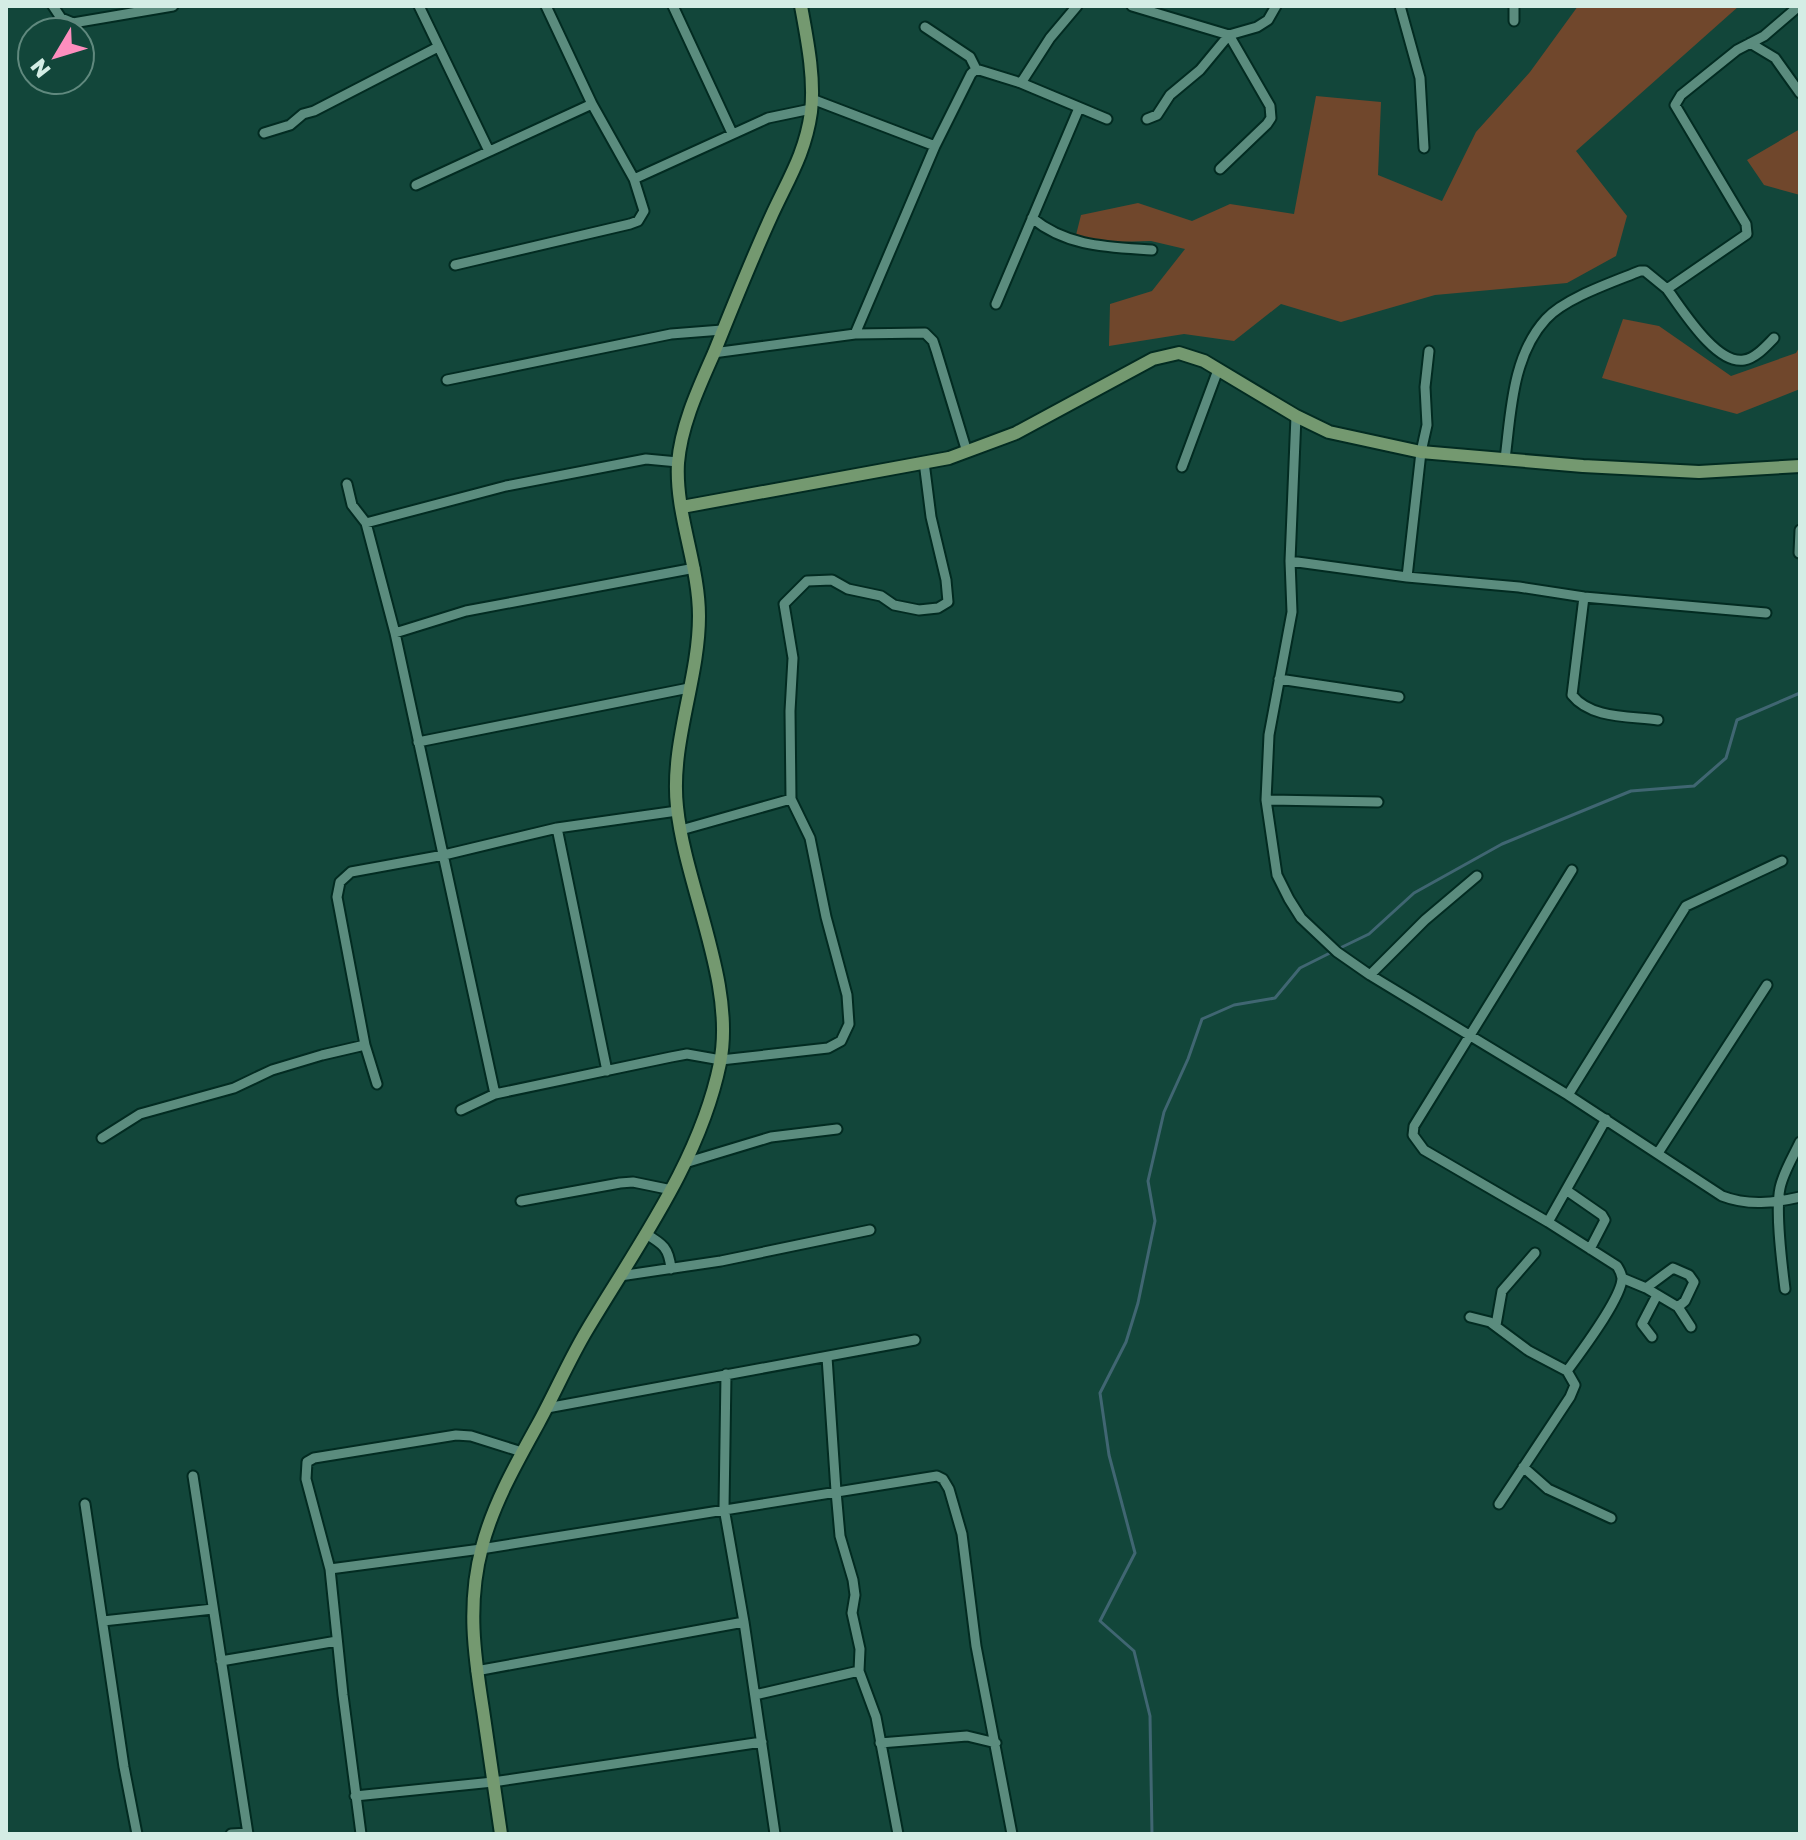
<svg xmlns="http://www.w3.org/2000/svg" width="1806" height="1840" font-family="'Golos Text',sans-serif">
<rect width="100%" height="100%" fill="#12463a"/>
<!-- green -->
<path fill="#70472c" d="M1578,6H1739L1576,151L1627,216L1616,256L1567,283L1435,295L1341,322L1281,304L1234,341L1184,334L1109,346L1110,304L1152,291L1185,249L1151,241L1074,243L1081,215L1138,203L1192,221L1230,204L1294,214L1316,96L1381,102L1378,175L1442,201L1476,132L1530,72Z
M1800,129V195L1764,185L1747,160Z
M1623,319L1659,326L1731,376L1796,353L1800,346V389L1737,414L1602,378Z"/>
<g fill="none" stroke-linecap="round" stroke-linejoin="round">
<!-- stream -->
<path stroke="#406672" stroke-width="3" d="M1338,949L1369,934L1414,893L1502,844L1631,791L1694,786L1726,758L1737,720L1800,693
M1152,1834L1150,1716L1134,1651L1100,1621L1135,1553L1109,1455L1100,1393L1126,1342L1138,1303L1155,1221L1148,1181L1164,1112L1188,1059L1202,1019L1234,1005L1275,998L1300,968L1332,952"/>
<!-- street casing -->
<g stroke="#022b21" stroke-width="13">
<path id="street" d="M53,6L61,18L73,23L173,6
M419,6L489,151
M673,6L732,133
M1132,6L1229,35L1270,106L1271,118L1267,124L1220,169
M1400,6L1420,78L1424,148
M1514,21V6
M925,27L970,57L976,69
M1750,43L1775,58L1800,93
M976,69L1021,83L1107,119
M1021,83L1050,38L1077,6
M812,99L935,146
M1147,119L1157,115L1170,95L1200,70L1229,35L1257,27L1268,20L1276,6
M264,133L290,125L303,114L314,111L438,47
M634,179L768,118L811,109
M416,185L592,104
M1032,218C1067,247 1109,247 1152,250
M455,265L630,224L638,221L644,211L634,179L592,104L546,6
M1667,289C1682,309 1716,365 1744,360C1756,358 1766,346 1774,338
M996,304L1079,108
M855,334L935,146L971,74L976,69
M713,353L855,334L925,333L933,341L936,350L967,452
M447,380L671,334L722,330
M1296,416L1290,561L1292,612L1269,735L1266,800L1277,875L1289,899L1301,918L1337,952L1370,975L1568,1095L1722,1196C1748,1206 1774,1203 1800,1197
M1505,459C1511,412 1512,356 1546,319C1565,298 1613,282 1640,271H1645L1667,289L1747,234L1746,224L1675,105L1681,95L1737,50L1764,36L1799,6
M1182,467L1218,370
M347,484L352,505L366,523L395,633L495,1094
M366,523L506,486L646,459L678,462
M1799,553L1800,530
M1290,561L1407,577L1519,587L1584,597L1766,613
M1407,577L1421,452L1427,425L1425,387L1429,351
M1584,597L1572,695C1591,719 1630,716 1658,720
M395,633L466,611L695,568
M1279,679L1399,697
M418,742L689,688
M1266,800L1378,802
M681,830L791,799
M1370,975L1425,920L1477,876
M607,1071L557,828L677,811
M377,1084L365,1045L337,897L340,882L351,872L444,855L557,828
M1568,1095L1686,906L1782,861
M461,1110L495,1094L671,1057L687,1054L721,1060L828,1048L841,1041L849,1024L847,995L826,917L810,838L791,799L790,711L793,658L784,604L807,581L832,580L848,589L881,596L894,605L919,610L938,608L948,602L946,580L931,517L924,462
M102,1138L140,1114L234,1088L272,1070L322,1055L365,1045
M1658,1153L1767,985
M685,1163L771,1137L837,1129
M1566,1190L1602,1215L1605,1220L1590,1249
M521,1201L620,1183L633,1182L672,1190
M1548,1222L1606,1119
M646,1234C663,1244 669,1248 671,1269
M620,1276L721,1261L870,1230
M1622,1278L1646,1288L1678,1307L1691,1327
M1646,1288L1673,1268L1689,1275L1694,1282L1685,1301L1678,1307
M1785,1289C1782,1264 1775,1212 1780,1188C1783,1173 1793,1157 1800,1142
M1470,1317L1490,1322L1529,1351L1567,1371L1575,1385L1570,1397L1499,1504
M1496,1325L1502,1291L1535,1253
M1652,1337L1642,1324L1656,1297
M827,1357L836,1491L840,1536L853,1580L855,1595L852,1613L860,1649L859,1671L876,1717L898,1834
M1567,1371C1580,1353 1622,1298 1622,1278C1621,1272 1620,1271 1617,1266L1548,1222L1424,1150L1413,1135L1414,1126L1572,870
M726,1374L724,1508L744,1622L775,1834
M547,1408L915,1340
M1523,1467L1548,1489L1611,1518
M193,1476L248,1834
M85,1504L124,1767L137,1834
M330,1569L481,1549L937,1476L943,1479L949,1489L962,1534L976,1646L1012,1834
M103,1621L213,1609
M221,1661L337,1641
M476,1671L744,1622
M755,1695L859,1671
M880,1743L967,1736L996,1743
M355,1796L493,1782L762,1742
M231,1834L248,1833
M361,1834L343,1695L330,1569L306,1479L307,1462L314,1458L456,1435L471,1436L522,1452"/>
</g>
<!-- secondary casing -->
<g stroke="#022b21" stroke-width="16">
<path id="secondary" d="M682,507L949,458L1016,433L1153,359L1179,353L1204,361L1296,416L1329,432L1421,452L1583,466L1699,472L1800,466
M501,1834C495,1793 489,1751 483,1710C474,1654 467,1603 482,1547C493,1504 517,1462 538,1424C555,1393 569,1360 587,1330C637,1246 700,1161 720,1063C736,984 685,886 677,807C670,743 699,680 699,616C699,564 675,514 678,463C681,425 699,387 714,353C732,308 750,263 770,219C787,181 805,155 811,112C815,78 807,39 801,6"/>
</g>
<!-- street -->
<use href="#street" stroke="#5b8c7e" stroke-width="9"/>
<!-- secondary -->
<use href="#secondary" stroke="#749970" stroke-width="12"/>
</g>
<!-- border -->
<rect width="1806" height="1840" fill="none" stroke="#d4ede5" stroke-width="16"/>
<!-- north arrow -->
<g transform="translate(56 56) rotate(232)"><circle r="38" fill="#12463a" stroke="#60897e" stroke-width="2"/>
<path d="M0-6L14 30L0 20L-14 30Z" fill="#fd8ebe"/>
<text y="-12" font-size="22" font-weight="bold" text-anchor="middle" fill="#d4ede5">N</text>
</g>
</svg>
